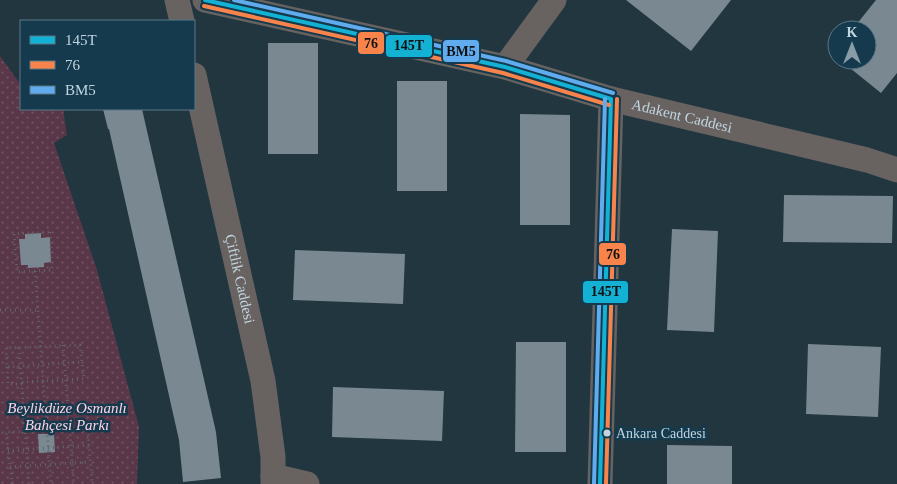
<svg xmlns="http://www.w3.org/2000/svg" width="897" height="484" font-family="Georgia,serif">
<defs>
<pattern id="park-dots" width="8" height="8" patternUnits="userSpaceOnUse" patternTransform="scale(1.25)"><rect width="8" height="8" fill="#593749"/><path d="M2 2h.1M6 6h.1" fill="none" stroke="#6f5363" stroke-width="1.8" stroke-linecap="round"/></pattern>
</defs>
<rect width="100%" height="100%" fill="#223640"/>
<!-- park -->
<path fill="url(#park-dots)" d="M0,56L21,85V109H63L67,135L54,143L97,270L139,427L137,484H0Z"/>
<!-- building -->
<path fill="#7a8892" d="M626,0H731L691,51Z
M876,0H897V73L881,93L840,60H867V30H852Z
M268,43H318V154H268Z
M397,81H447V191H397Z
M103,109H142L216,432L221,478L183,482L179,440L109,129H108Z
M520,114L570,115V225H520Z
M784,195L893,196L892,243L783,242Z
M672,229L718,231L714,332L667,330Z
M41,233V238L50,237L51,262L44,263V267L28,268V265H21L19,239H25V234Z
M295,250L405,254L403,304L293,300Z
M516,342H566V452H515Z
M808,344L881,347L878,417L806,414Z
M333,387L444,391L442,441L332,437Z
M38,434H54L55,452L39,453Z
M667,445L732,446V484H667Z"/>
<g fill="none" stroke-linecap="round" stroke-linejoin="round">
<!-- path -->
<path stroke="#626464" stroke-width="3" stroke-dasharray="1 4" stroke-linecap="butt" d="M50,232L52,270L17,272L14,234Z
M35,271L51,484
M0,310H37
M63,345L74,484
M80,345L82,362L7,367L6,348Z
M19,348L29,484
M7,367L8,384H22
M22,382L84,379L82,362
M8,451L89,445
M10,467L89,462
M12,484L6,432L88,429L92,484"/>
<!-- minor -->
<g stroke="#686361" stroke-width="25">
<path d="M177,0L182,21"/>
<path id="s1" d="M205,0L505,67L611,99L867,160L897,170"/>
<path d="M505,67L554,0"/>
<path id="s2" d="M194,75L263,381L273,457V484"/>
<path d="M273,476L307,484"/>
<path d="M600,484L611,99"/>
</g>
<!-- bus-1 casing -->
<g stroke="#153a4d" stroke-width="8">
<path id="bus-1" d="M205,0L505,67L611,99
M600,484L611,99"/>
</g>
<!-- bus-2 casing -->
<g stroke="#153a4d" stroke-width="8">
<path id="bus-2" d="M204,6L503,73L609,105
M606,484L617,99"/>
</g>
<!-- bus-3 casing -->
<g stroke="#153a4d" stroke-width="8">
<path id="bus-3" d="M234,0L506,61L613,93
M594,484L605,99"/>
</g>
<!-- bus-1 -->
<use href="#bus-1" stroke="#13b2d5" stroke-width="4"/>
<!-- bus-2 -->
<use href="#bus-2" stroke="#f8844c" stroke-width="4"/>
<!-- bus-3 -->
<use href="#bus-3" stroke="#60acee" stroke-width="4"/>
</g>
<!-- markers -->
<circle fill="#c1d5e0" stroke="#153a4d" stroke-width="2" cx="607" cy="433" r="4.5"/>
<g text-anchor="middle" stroke-width="5" stroke-linejoin="round" paint-order="stroke">
<!-- bus labels -->
<g font-size="14" fill="#c1d5e0" stroke="#153a4d" text-anchor="start">
<text x="616" y="438">Ankara Caddesi</text>
</g>
<!-- street labels -->
<g font-size="15" fill="#c1d5e0" stroke="#153a4d">
<text dy="5" stroke="none"><textPath href="#s1" startOffset="491">Adakent Caddesi</textPath></text>
<text dy="5" stroke="none"><textPath href="#s2" startOffset="209">Çiftlik Caddesi</textPath></text>
</g>
<!-- park labels -->
<g font-size="15" font-style="italic" fill="#fed2e4" stroke="#153a4d">
<text x="67" y="413">Beylikdüze Osmanlı<tspan x="67" dy="17">Bahçesi Parkı</tspan></text>
</g>
</g>
<g stroke="#153a4d" stroke-width="2">
<rect x="357" y="31" width="28" height="24" rx="5" fill="#f8844c"/>
<rect x="385" y="34" width="48" height="24" rx="5" fill="#13b2d5"/>
<rect x="442" y="39" width="38" height="24" rx="5" fill="#60acee"/>
<rect x="598" y="242" width="29" height="24" rx="5" fill="#f8844c"/>
<rect x="582" y="280" width="47" height="24" rx="5" fill="#13b2d5"/>
</g>
<g font-size="14" text-anchor="middle" font-weight="bold" fill="#111">
<text x="371" y="48">76</text>
<text x="409" y="50">145T</text>
<text x="461" y="56">BM5</text>
<text x="613" y="259">76</text>
<text x="606" y="296">145T</text>
</g>
<!-- legend -->
<rect x="20" y="20" width="175" height="90" fill="#153a4d" stroke="#5a7888"/>
<rect x="30" y="36" width="25" height="8" fill="#13b2d5" stroke="#5a7888"/>
<text x="65" y="45" font-size="15" fill="#c1d5e0">145T</text>
<rect x="30" y="61" width="25" height="8" fill="#f8844c" stroke="#5a7888"/>
<text x="65" y="70" font-size="15" fill="#c1d5e0">76</text>
<rect x="30" y="86" width="25" height="8" fill="#60acee" stroke="#5a7888"/>
<text x="65" y="95" font-size="15" fill="#c1d5e0">BM5</text>
<!-- north arrow -->
<g transform="translate(852 45)"><circle r="24" fill="#153a4d" stroke="#5a7888"/>
<path d="M0-4L9 19L0 12L-9 19Z" fill="#899da8"/>
<text y="-8" font-size="14" font-weight="bold" text-anchor="middle" fill="#c1d5e0">K</text>
</g>
</svg>
